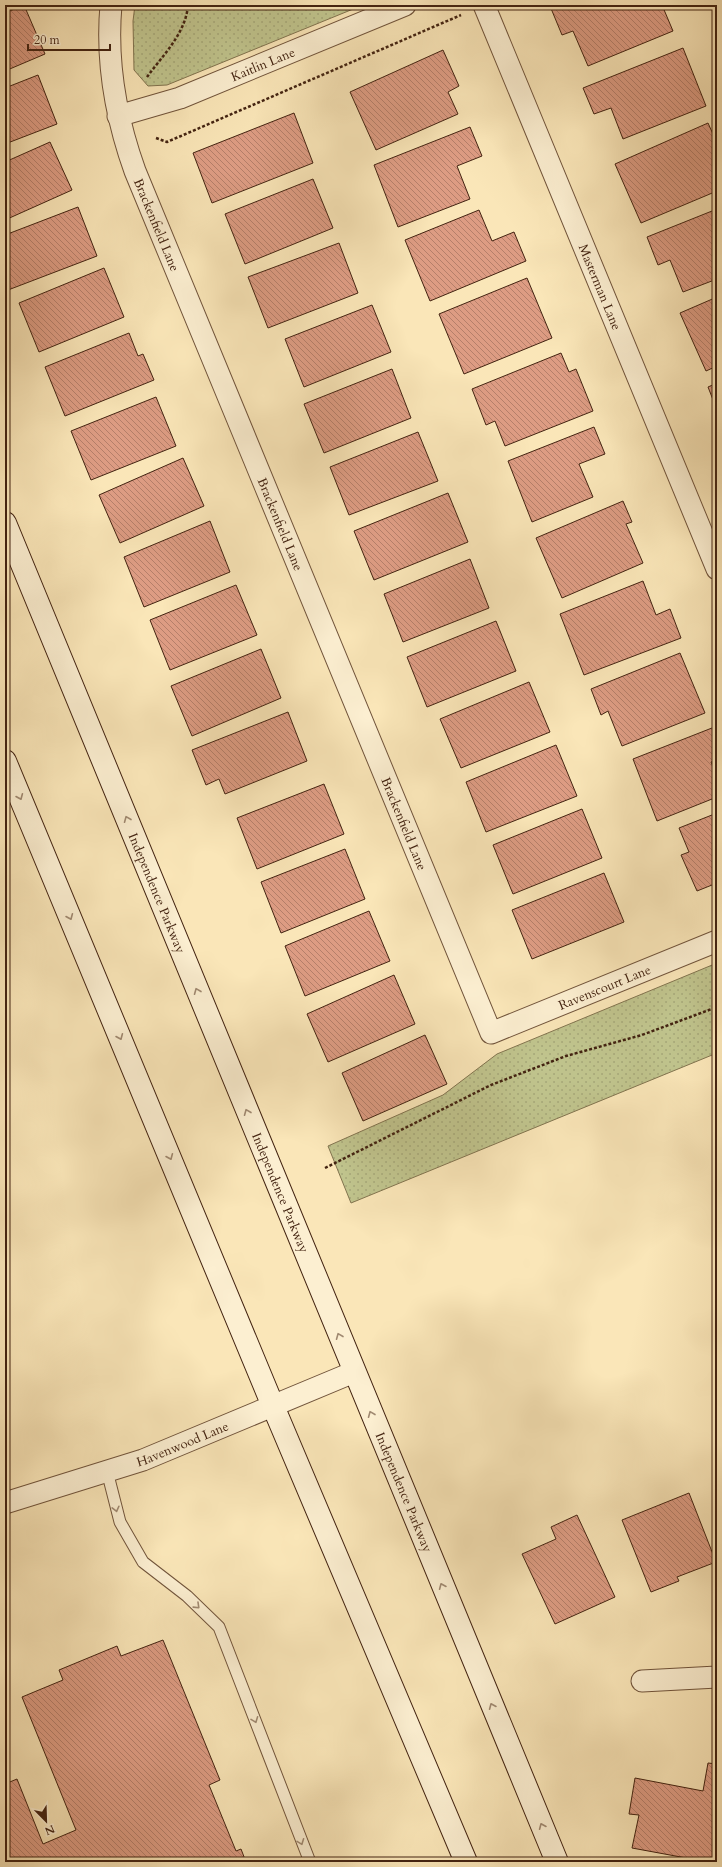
<svg xmlns="http://www.w3.org/2000/svg" width="722" height="1867" font-family="Cardo,serif">
<defs>
<pattern id="park-dots" width="8" height="8" patternUnits="userSpaceOnUse"><rect width="8" height="8" fill="#c0c48d"/><path d="M2 2h.1M6 6h.1" fill="none" stroke="#a6a879" stroke-width="1.8" stroke-linecap="round"/></pattern>
<pattern id="building-back-hatch" width="6" height="6" patternUnits="userSpaceOnUse"><rect width="6" height="6" fill="#dd9c83"/><path d="M-1 5l2 2M0 0l6 6M5-1l2 2" fill="none" stroke="#b57f6a"/></pattern>
</defs>
<rect width="100%" height="100%" fill="#fae6b8"/>
<filter id="stains"><feTurbulence type="fractalNoise" baseFrequency=".005" numOctaves="4"/><feColorMatrix values="0 0 0 0 .2 0 0 0 0 .09 0 0 0 0 .02 0 0 0 .5 -.17"/></filter>
<radialGradient id="worn" r=".72"><stop offset=".6" stop-color="#630" stop-opacity="0"/><stop offset="1" stop-color="#630" stop-opacity=".3"/></radialGradient>
<!-- park -->
<path fill="url(#park-dots)" stroke="#82744f" d="M135,5H363L167,85L148,86L134,70L133,21Z
M717,963V1053L351,1203L328,1146L443,1095L497,1054Z"/>
<!-- building -->
<path fill="url(#building-back-hatch)" stroke="#432311" d="M24,5L45,54L5,71V13Z
M553,5H662L673,31L588,66L573,31L562,35L550,6Z
M683,48L706,106L623,139L611,108L594,114L583,88Z
M443,50L459,86L448,92L458,114L376,150L350,92Z
M38,75L57,124L5,144V88Z
M294,113L313,163L212,203L193,153Z
M708,123L717,143V191L641,223L615,164Z
M470,127L482,156L457,166L470,199L398,227L374,165Z
M50,142L72,190L5,220V162Z
M313,179L333,228L245,264L225,214Z
M78,207L97,256L8,290L5,282V235Z
M717,209V279L683,292L670,260L658,265L647,237Z
M479,210L492,241L514,232L526,261L430,301L405,240Z
M339,243L358,293L268,328L248,277Z
M104,268L124,317L39,352L19,303Z
M527,278L552,338L464,374L439,314Z
M717,297V366L706,371L680,313Z
M372,305L391,352L304,387L285,339Z
M129,333L138,356L143,354L154,380L65,416L45,367Z
M561,353L569,372L576,369L593,411L505,446L495,421L486,425L472,389Z
M392,369L411,418L324,453L304,404Z
M717,383V410L708,387Z
M156,397L176,446L91,480L71,431Z
M594,427L605,454L579,464L593,497L532,522L508,461Z
M418,432L438,481L349,515L330,467Z
M183,458L204,506L120,543L99,495Z
M448,493L468,542L374,580L354,531Z
M623,501L632,522L626,524L643,563L562,598L536,538Z
M210,521L230,572L144,607L124,557Z
M470,559L489,608L403,642L384,594Z
M643,581L656,615L670,609L681,638L584,675L560,614Z
M236,585L257,635L170,670L150,620Z
M496,621L516,671L427,707L407,657Z
M261,649L281,698L192,736L171,686Z
M680,653L705,713L622,746L608,711L601,715L591,689Z
M529,682L550,732L461,768L440,719Z
M288,712L307,761L225,794L219,779L206,785L192,750Z
M717,726V760L711,762L717,776V797L657,821L633,759Z
M556,745L577,796L486,832L466,782Z
M324,784L344,834L257,869L237,818Z
M582,809L602,858L513,894L493,845Z
M717,813V883L697,891L681,855L689,852L679,828Z
M345,849L365,899L281,933L261,882Z
M604,873L624,922L532,959L512,910Z
M369,911L390,961L305,996L285,946Z
M394,975L415,1024L328,1062L307,1014Z
M425,1035L447,1084L363,1121L342,1073Z
M689,1493L716,1562L677,1577L679,1581L651,1592L622,1520Z
M577,1515L615,1597L555,1624L522,1554L556,1539L551,1527Z
M163,1640L220,1780L209,1785L236,1851L241,1849L246,1862H5V1784L17,1779L43,1844L76,1830L22,1697L63,1680L59,1670L117,1646L121,1656Z
M708,1763L717,1764V1862H708L632,1848L639,1815L629,1814L635,1778L703,1791Z"/>
<g fill="none" stroke-linecap="round" stroke-linejoin="round">
<!-- lane casing -->
<g stroke="#71543b" stroke-width="13">
<path id="lane" d="M107,1471L120,1522L143,1562L187,1596L219,1627L310,1862"/>
</g>
<!-- street casing -->
<g stroke="#71543b" stroke-width="23">
<g id="street">
<path id="s1" d="M111,5C106,61 116,118 135,171L491,1033L717,941"/>
<path id="s2" d="M484,5L717,569"/>
<path id="s3" d="M118,116L180,98L405,5"/>
<path id="s4" d="M5,1503L143,1460L354,1372"/>
<path d="M642,1681L717,1677"/>
</g>
</g>
<!-- secondary casing -->
<g stroke="#432311" stroke-width="24">
<g id="secondary">
<path id="s5" d="M5,523L557,1862"/>
<path d="M5,761L273,1406L466,1862"/>
</g>
</g>
<!-- path -->
<path stroke="#432311" stroke-width="2.5" stroke-dasharray="3 2" stroke-linecap="butt" d="M147,77C163,55 186,33 188,5
M156,138L167,142L461,15
M325,1168L491,1085L566,1056L642,1035L717,1007"/>
<!-- lane -->
<use href="#lane" stroke="#fcefd1" stroke-width="11"/>
<!-- street -->
<use href="#street" stroke="#fcefd1" stroke-width="21"/>
<!-- secondary -->
<use href="#secondary" stroke="#fcefd1" stroke-width="22"/>
</g>
<!-- one-way arrows -->
<defs><path id="oneway-chevron" d="M-2-3.5L2.5 0L-2 3.5" fill="none" stroke-width="1.6" stroke-linecap="round" stroke-linejoin="round"/></defs>
<g stroke="#a08971">
<use href="#oneway-chevron" transform="translate(20 797) rotate(67)"/>
<use href="#oneway-chevron" transform="translate(127 819) rotate(-112)"/>
<use href="#oneway-chevron" transform="translate(70 917) rotate(67)"/>
<use href="#oneway-chevron" transform="translate(197 991) rotate(-112)"/>
<use href="#oneway-chevron" transform="translate(120 1037) rotate(67)"/>
<use href="#oneway-chevron" transform="translate(247 1112) rotate(-112)"/>
<use href="#oneway-chevron" transform="translate(170 1157) rotate(67)"/>
<use href="#oneway-chevron" transform="translate(339 1336) rotate(-112)"/>
<use href="#oneway-chevron" transform="translate(371 1414) rotate(-112)"/>
<use href="#oneway-chevron" transform="translate(116 1509) rotate(76)"/>
<use href="#oneway-chevron" transform="translate(442 1586) rotate(-113)"/>
<use href="#oneway-chevron" transform="translate(197 1606) rotate(44)"/>
<use href="#oneway-chevron" transform="translate(492 1706) rotate(-113)"/>
<use href="#oneway-chevron" transform="translate(255 1720) rotate(69)"/>
<use href="#oneway-chevron" transform="translate(542 1826) rotate(-113)"/>
<use href="#oneway-chevron" transform="translate(301 1842) rotate(69)"/>
</g>
<g text-anchor="middle" stroke-width="3.5" stroke-linejoin="round" paint-order="stroke">
<!-- street labels -->
<g font-size="13" fill="#432311" stroke="#fcefd1">
<text dy="5" stroke="none"><textPath href="#s3" startOffset="154">Kaitlin Lane</textPath></text>
<text dy="5" stroke="none"><textPath href="#s1" startOffset="227">Brackenfield Lane</textPath></text>
<text dy="5" stroke="none"><textPath href="#s2" startOffset="305">Masterman Lane</textPath></text>
<text dy="5" stroke="none"><textPath href="#s1" startOffset="551">Brackenfield Lane</textPath></text>
<text dy="5" stroke="none"><textPath href="#s1" startOffset="875">Brackenfield Lane</textPath></text>
<text dy="5" stroke="none"><textPath href="#s5" startOffset="400">Independence Parkway</textPath></text>
<text dy="5" stroke="none"><textPath href="#s1" startOffset="1224">Ravenscourt Lane</textPath></text>
<text dy="5" stroke="none"><textPath href="#s5" startOffset="724">Independence Parkway</textPath></text>
<text dy="5" stroke="none"><textPath href="#s4" startOffset="187">Havenwood Lane</textPath></text>
<text dy="5" stroke="none"><textPath href="#s5" startOffset="1048">Independence Parkway</textPath></text>
</g>
</g>
<!-- margin -->
<rect width="722" height="1867" fill="none" stroke="#fae6b8" stroke-width="20"/>
<rect x="6" y="6" width="710" height="1855" fill="none" stroke="#432311" stroke-width="2"/>
<rect x="10" y="10" width="702" height="1847" fill="none" stroke="#432311"/>
<!-- north arrow -->
<g transform="translate(46 1821) rotate(157)" stroke="#fcefd1" stroke-width="3" paint-order="stroke">
<path d="M0-3L7 15L0 10L-7 15Z" fill="#432311"/>
<text y="-6" font-size="11" font-weight="bold" text-anchor="middle" fill="#432311">N</text>
</g>
<!-- scale -->
<path d="M28 44v6h82v-6" fill="none" stroke="#432311" stroke-width="2"/>
<text x="34" y="44" font-size="12" fill="#432311" stroke="#fcefd1" stroke-width="3" paint-order="stroke">20 m</text>
<rect width="100%" height="100%" filter="url(#stains)"/>
<rect width="100%" height="100%" fill="url(#worn)"/>
</svg>
